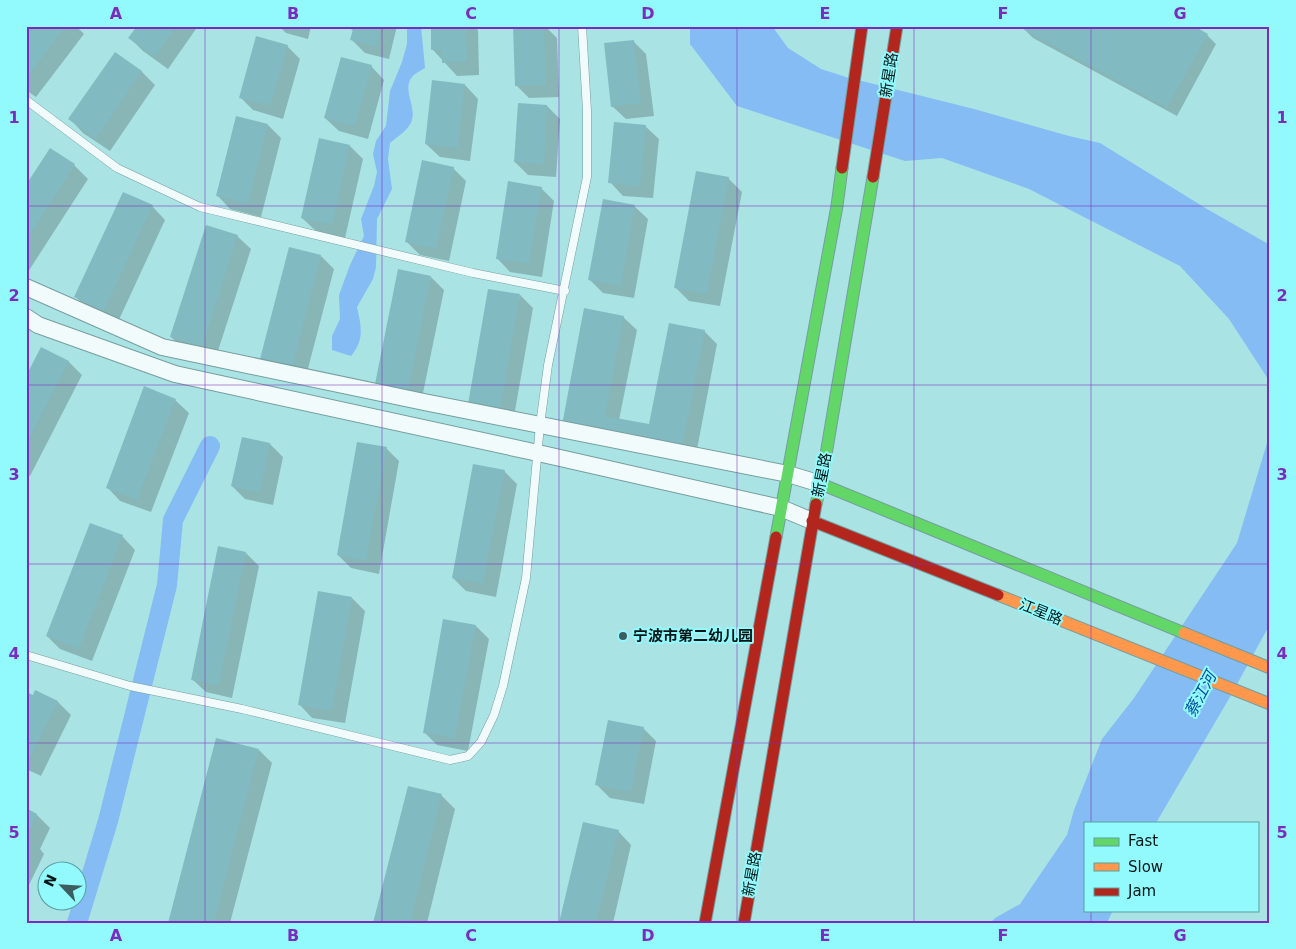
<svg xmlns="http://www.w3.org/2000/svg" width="1296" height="949" font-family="'DejaVu Sans','Noto Sans SC',sans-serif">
<rect width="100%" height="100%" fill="#aae3e4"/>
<!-- water -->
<path fill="#84bcf3" d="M407,26H421L425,68C422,70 415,73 412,77C402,89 416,106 412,120C409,130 398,136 390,143L388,159L392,189L377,219L376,267L373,279L357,307C361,326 365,339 351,356L332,350V336L340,319L339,295L350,265L364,236L361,219L374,186L377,172L373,154L376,141L386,126L390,91L402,62L407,44Z
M690,26H772L788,48L821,69L846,77L974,109L1069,136L1100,143L1207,209L1270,245V382L1229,319L1180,266L1029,189L942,158L905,161L737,106L690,44Z
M1270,433V624L1230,697L1156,823H1085V910H1113L1107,923H990L995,918L1020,904L1067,835L1074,810L1102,739L1134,698L1237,543Z"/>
<!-- shadow -->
<path fill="#0003" d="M27,26H76L84,34L36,97L26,90Z
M138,26H198L168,69L143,51L130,38Z
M279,26H311L308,39L286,33Z
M348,26H397L389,59L365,53L352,40L354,32Z
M442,26H474L478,30L479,75L457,76L433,50L442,30Z
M514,26H545L557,38L559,97L529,98L516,85Z
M1024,29L1207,35L1216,44L1177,116L1033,38Z
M633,41L646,54L654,116L626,119L612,106Z
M287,46L300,59L283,119L253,110L240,97Z
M115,54L142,72L155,85L110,151L83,133L70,119Z
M371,66L384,80L368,139L339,131L325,118Z
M465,85L478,99L470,161L440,157L426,144Z
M547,106L560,119L556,177L528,175L515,162Z
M268,125L281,138L261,217L230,209L217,195Z
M645,126L659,139L653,198L623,196L610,182Z
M350,146L363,159L345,238L316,231L302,218Z
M50,150L74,165L88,179L26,275V187Z
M453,168L466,181L449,261L420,255L407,242Z
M728,178L742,192L720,306L689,301L675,287Z
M541,188L554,201L542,277L510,272L497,258Z
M152,206L165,220L117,324L89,310L76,297Z
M634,206L648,219L634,298L603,293L590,280Z
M237,236L251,249L215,360L185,350L171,337Z
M321,256L334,269L305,380L275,372L262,359Z
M431,277L444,290L421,403L390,397Z
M520,295L533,308L513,422L482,417Z
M623,317L637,330L619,420L650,425L704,331L717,344L695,460L577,438Z
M42,348L69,362L82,375L30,476L26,474V379Z
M175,400L189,413L151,512L120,501L107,487Z
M242,438L270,444L283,457L273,505L245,499L232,486Z
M386,448L399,461L379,574L351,568L338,555Z
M504,471L517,484L496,597L466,591L453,578Z
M122,536L135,550L92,661L60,649L47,636Z
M246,553L259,566L232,698L206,692L192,679Z
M352,598L365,611L345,723L312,718L299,704Z
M476,626L489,639L468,751L437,745L424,732Z
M36,691L58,702L71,715L41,776L26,769V694L33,697Z
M643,728L656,741L644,804L610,798L597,785Z
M259,750L272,763L230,923H170Z
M409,787L442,796L455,809L427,923H375Z
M26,810L37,815L50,828L40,849L44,854L28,887L26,886Z
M618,831L631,845L613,923H560Z"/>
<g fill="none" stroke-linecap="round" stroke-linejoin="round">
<!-- canal -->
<path stroke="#84bcf3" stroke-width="20" d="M77,923L108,821L167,585L173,520L210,446"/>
</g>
<!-- building -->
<path fill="#82bac1" d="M26,26H66L26,79Z
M137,26H176L155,57L128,38Z
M354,26H381L376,47L350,40Z
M441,26H466L467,62L442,63V50H431V29H441Z
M513,26H544L546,85L515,86Z
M1024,26H1194L1208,34L1167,108L1023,29Z
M256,36L288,45L270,106L239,98Z
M634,40L641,103L611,107L604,43Z
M115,52L142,71L96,139L68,119Z
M341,57L372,65L355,127L324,118Z
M432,80L465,84L458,148L425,144Z
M518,103L547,105L544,164L514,162Z
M236,116L268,124L248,204L216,196Z
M614,122L646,125L640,186L608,183Z
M319,138L350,145L332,225L301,218Z
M50,148L75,164L26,241V185Z
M422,160L454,167L436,249L405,242Z
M696,171L729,177L707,294L674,288Z
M508,181L542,187L529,264L496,259Z
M123,192L153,205L104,311L74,297Z
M603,199L635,205L621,286L588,280Z
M206,225L238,235L202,347L170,337Z
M289,247L321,255L292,368L260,359Z
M398,269L431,276L408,391L375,384Z
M488,289L520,294L500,410L468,404Z
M584,308L624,316L605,416L649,424L669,323L705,330L682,448L562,425Z
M41,347L69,361L26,445V376Z
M144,386L176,399L137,500L106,488Z
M242,437L270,443L260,493L231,486Z
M357,442L387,447L366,561L337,555Z
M473,464L505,470L483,584L452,578Z
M90,523L123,535L79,649L46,636Z
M218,546L246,552L219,685L191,680Z
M318,591L352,597L332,711L298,705Z
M443,619L476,625L455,738L423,733Z
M35,690L58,701L26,765V692L33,695Z
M608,720L644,727L631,792L595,785Z
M216,738L259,749L214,923H168Z
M408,786L442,794L410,923H373Z
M26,808L37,814L26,837Z
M583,822L619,830L596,923H559Z"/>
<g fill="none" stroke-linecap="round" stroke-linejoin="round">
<!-- lane casing -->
<g stroke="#759e9f" stroke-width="9">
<path id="lane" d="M26,100L117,168L200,207L473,273L565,291
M26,655L130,686L242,709L450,760L468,756L481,742L494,715L503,686L526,578L540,425L548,365L587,177V111L582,26"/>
</g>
<!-- street casing -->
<g stroke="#759e9f" stroke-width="18">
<path id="street" d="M26,287L162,347L424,402L788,474L821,484
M26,317L38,325L175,374L538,453L781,508L812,521"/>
</g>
<!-- fast casing -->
<g stroke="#759e9f" stroke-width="13">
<path id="fast" d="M821,484L1184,633
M816,504L821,484L873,177
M776,537L837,206L842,168"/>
</g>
<!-- slow casing -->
<g stroke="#759e9f" stroke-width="13">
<path id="slow" d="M998,595L1270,704
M1184,633L1270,668"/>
</g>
<!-- jam casing -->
<g stroke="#759e9f" stroke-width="13">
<path id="jam" d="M842,168L862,26
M873,177L897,26
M812,521L998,595
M705,923L776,537
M744,923L816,504"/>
</g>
<!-- lane -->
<use href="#lane" stroke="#f2fbfb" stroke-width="8"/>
<!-- street -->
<use href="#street" stroke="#f2fbfb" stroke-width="16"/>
<!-- fast -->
<use href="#fast" stroke="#63d668" stroke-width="11"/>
<!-- slow -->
<use href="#slow" stroke="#ff974d" stroke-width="11"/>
<!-- jam -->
<use href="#jam" stroke="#b3261e" stroke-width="11"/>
</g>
<!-- grid -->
<path fill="none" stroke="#7b2cbf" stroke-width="1" stroke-opacity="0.55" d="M205,26V923M382,26V923M559,26V923M737,26V923M914,26V923M1091,26V823M26,206H1270M26,385H1270M26,564H1270M26,743H1270M1091,910V923"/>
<!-- markers -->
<circle fill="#3c5e5f" stroke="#92fafc" stroke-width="2" cx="623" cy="636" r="5"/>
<g text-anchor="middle" stroke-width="4" stroke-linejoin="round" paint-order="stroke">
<!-- street labels -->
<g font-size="15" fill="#011617" stroke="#92fafc">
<text transform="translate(889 75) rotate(-81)" y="5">新星路</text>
<text transform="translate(822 475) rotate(-79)" y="5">新星路</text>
<text transform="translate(1041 612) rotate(22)" y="5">江星路</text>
<text transform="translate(752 874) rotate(-80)" y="5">新星路</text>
</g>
<!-- poi labels -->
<g font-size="15" font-weight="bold" fill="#011617" stroke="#92fafc" text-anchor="start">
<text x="633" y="641">宁波市第二幼儿园</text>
</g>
<!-- water labels -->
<g font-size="16" font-style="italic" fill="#054ea4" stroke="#92fafc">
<text transform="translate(1200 694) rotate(-62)" y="6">蔡江河</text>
</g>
</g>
<!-- border -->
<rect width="1296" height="949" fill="none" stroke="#92fafc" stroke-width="55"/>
<!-- legend -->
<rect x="1084" y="822" width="175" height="90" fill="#92fafc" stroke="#589fa0"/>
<rect x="1094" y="838" width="25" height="8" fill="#63d668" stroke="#589fa0"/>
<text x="1128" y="846" font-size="15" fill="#011617">Fast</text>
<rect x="1094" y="863" width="25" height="8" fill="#ff974d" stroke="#589fa0"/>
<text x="1128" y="872" font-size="15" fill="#011617">Slow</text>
<rect x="1094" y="888" width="25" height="8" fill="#b3261e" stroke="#589fa0"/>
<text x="1128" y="896" font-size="15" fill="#011617">Jam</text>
<!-- north arrow -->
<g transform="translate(62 886) rotate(295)"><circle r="24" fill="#92fafc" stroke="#589fa0"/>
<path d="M0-4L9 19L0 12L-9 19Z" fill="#3c5e5f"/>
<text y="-8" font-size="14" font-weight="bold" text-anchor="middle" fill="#011617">N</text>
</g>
<rect x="28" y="28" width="1240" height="894" fill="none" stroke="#7b2cbf" stroke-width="2"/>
<g font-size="16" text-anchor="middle" font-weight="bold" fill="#7b2cbf">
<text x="116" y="19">A</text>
<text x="293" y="19">B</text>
<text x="471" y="19">C</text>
<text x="648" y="19">D</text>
<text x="825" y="19">E</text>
<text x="1003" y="19">F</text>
<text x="1180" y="19">G</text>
<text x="14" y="123">1</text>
<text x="1282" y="123">1</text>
<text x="14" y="301">2</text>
<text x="1282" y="301">2</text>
<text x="14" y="480">3</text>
<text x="1282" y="480">3</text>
<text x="14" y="659">4</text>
<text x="1282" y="659">4</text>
<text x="14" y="838">5</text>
<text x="1282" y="838">5</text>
<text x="116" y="941">A</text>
<text x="293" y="941">B</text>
<text x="471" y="941">C</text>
<text x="648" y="941">D</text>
<text x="825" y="941">E</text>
<text x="1003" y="941">F</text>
<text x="1180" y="941">G</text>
</g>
</svg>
